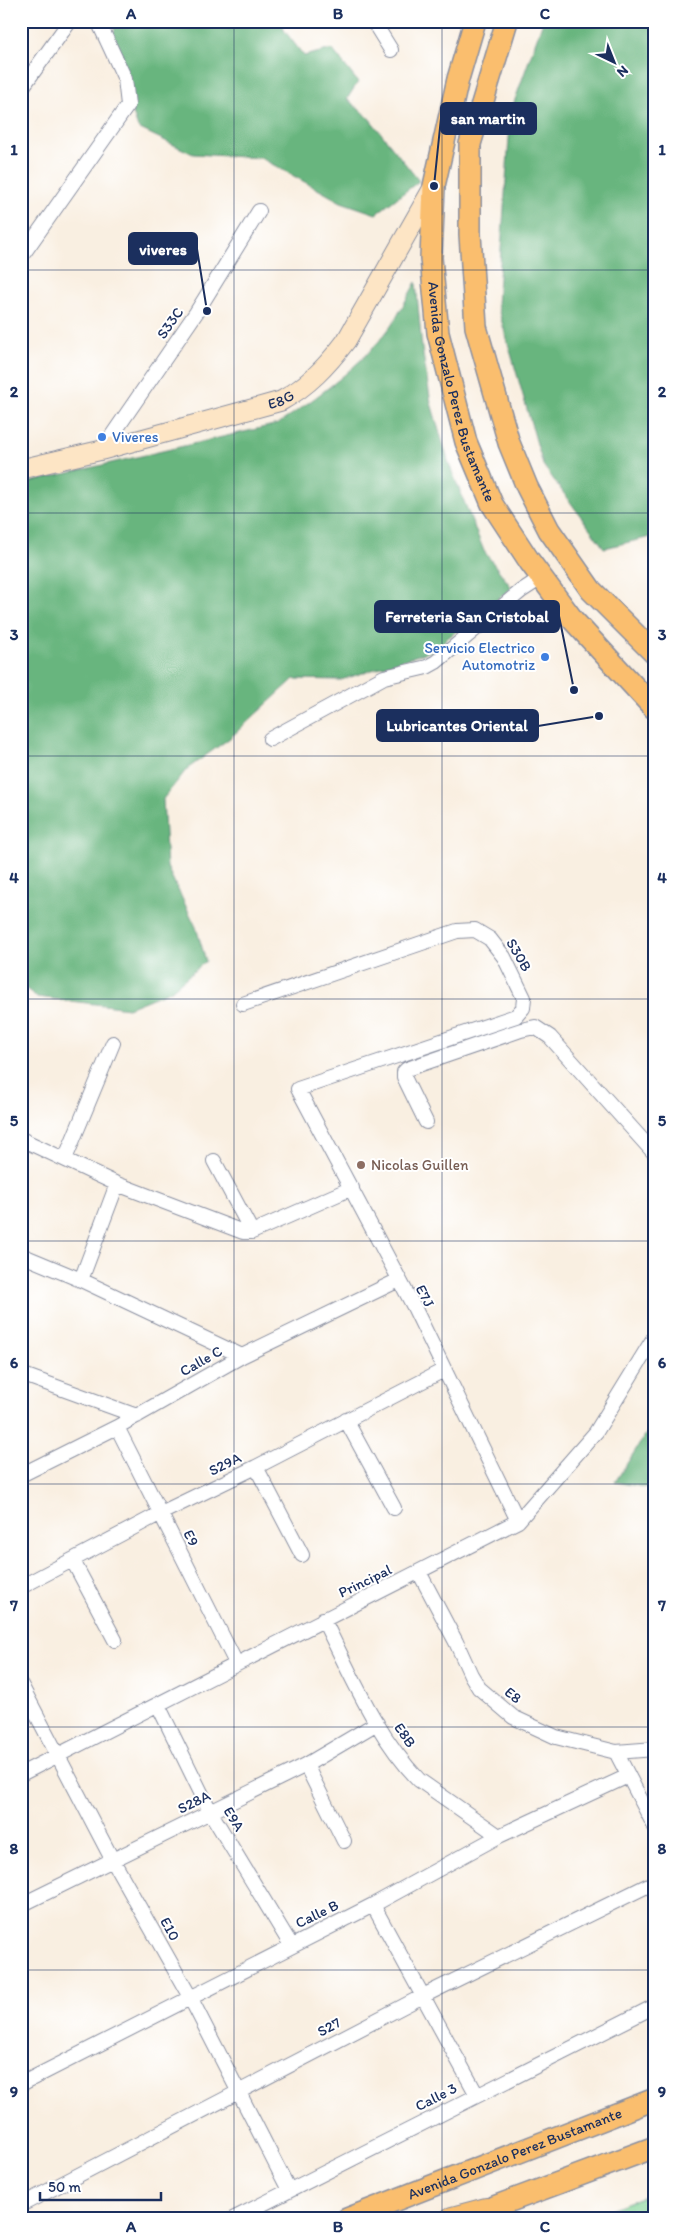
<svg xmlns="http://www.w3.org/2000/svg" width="676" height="2240" font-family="Itim,sans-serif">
<rect width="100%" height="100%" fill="#fff"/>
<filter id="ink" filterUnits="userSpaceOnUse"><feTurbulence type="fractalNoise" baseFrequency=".02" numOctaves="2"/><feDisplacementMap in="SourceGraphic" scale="10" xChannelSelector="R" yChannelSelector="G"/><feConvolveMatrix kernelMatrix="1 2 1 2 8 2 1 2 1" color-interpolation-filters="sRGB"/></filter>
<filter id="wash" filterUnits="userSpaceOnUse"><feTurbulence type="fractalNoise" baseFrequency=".0096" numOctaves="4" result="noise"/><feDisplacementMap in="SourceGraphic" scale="20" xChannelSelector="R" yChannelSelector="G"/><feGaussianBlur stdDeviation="1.12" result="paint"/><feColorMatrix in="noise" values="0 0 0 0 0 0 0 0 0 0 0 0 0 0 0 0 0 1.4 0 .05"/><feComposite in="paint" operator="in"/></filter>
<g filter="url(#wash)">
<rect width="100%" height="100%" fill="#f9efe1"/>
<!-- green -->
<path fill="#81d395" stroke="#4e817a" d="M655,2192V2219H585Z"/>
<!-- forest -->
<path fill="#68b57e" stroke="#42726e" d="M110,21H282L284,30L304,56L332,49L358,82L347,99L369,118L419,181L376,214L341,202L261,158L193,154L138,128L107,38L115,30Z
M543,21H655V536L604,548L543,465L497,305L511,111Z
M416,282L422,348L431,403L449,464L484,551L512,588L431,651L341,680L294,679L230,738L187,769L163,799L167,867L196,927L206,961L170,991L128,1008L37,997L21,985V484L278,424C316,398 364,364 391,326C400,312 408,296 416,282Z
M655,1420V1489L615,1482Z"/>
</g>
<g filter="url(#ink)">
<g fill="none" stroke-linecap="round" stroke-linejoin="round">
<!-- street casing -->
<g stroke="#8a8fa0" stroke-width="16">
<path id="street" d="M373,21L391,50
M21,89L70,21
M21,257L128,105L125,79L98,21
M102,450L196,313L259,211
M270,739L384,677L427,667L436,662L521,591L541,578
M243,1004L457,931L475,930L490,939L504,957L524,998L523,1008L516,1016L298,1089L414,1307L518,1521
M426,1122L404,1077V1072L407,1069L521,1030L535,1027L550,1037L655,1154
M21,1139L117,1184L243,1232H252L352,1188
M65,1159L113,1043
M214,1161L252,1232
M21,1255L81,1280L242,1356
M81,1280L117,1184
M21,1374L137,1416
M346,1420L394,1508
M117,1427L236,1663
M256,1467L302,1555
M21,1475L117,1427L242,1356L399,1280
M73,1561L115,1640
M419,1572L456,1642L471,1675L479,1688L513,1717L556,1737L616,1752L655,1749
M21,1587L161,1513L256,1467L444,1370
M323,1619C351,1674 376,1736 419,1780L499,1836
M21,1685L112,1859L190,1997L289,2190
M158,1705L211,1813L291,1945
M616,1752L655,1827
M306,1765L344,1841
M21,1774L518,1521L596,1432L655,1336
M21,1905L306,1765L377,1723
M373,1905L477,2095
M21,2084L373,1905L499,1836L628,1776
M21,2205L423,1996L655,1882
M233,2219L655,2006"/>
</g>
<!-- secondary casing -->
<g stroke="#8a8fa0" stroke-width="21">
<g id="secondary">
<path id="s1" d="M21,469L102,450L281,401C308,386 327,366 346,341L434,186"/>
</g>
</g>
<!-- primary casing -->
<g stroke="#8a8fa0" stroke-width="24">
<g id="primary">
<path id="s2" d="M475,21L458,79L434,186L431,258L438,333L466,442L492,504L530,562L573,620L655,709"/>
<path d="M507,21L470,144V234L476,327L509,443L527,487L549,530L591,590L655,654"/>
<path id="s3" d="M347,2219L655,2099"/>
<path d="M472,2219L486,2210L655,2147"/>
</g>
</g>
<!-- highway casing -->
<g stroke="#8a8fa0" stroke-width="26">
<path id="highway" d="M452,2219L486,2210"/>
</g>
<!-- street -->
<use href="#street" stroke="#fff" stroke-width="14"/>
<!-- secondary -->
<use href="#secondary" stroke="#fde5c5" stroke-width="19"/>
<!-- primary -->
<use href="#primary" stroke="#fabe6e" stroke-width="21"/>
<!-- highway -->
<use href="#highway" stroke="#fabe6e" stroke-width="24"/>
</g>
</g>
<!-- grid -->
<path fill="none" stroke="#1b2f5e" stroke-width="1" stroke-opacity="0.55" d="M234,21V2219M442,21V2219M21,270H655M21,513H655M21,756H655M21,999H655M21,1241H655M21,1484H655M21,1727H655M21,1970H655"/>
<!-- markers -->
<g fill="#3f7fe0" stroke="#fff" stroke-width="2">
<circle cx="102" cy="437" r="5"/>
<circle cx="545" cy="657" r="5"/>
</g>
<circle fill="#8d6e63" stroke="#fff" stroke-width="2" cx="361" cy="1165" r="5"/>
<g text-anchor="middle" stroke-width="4" stroke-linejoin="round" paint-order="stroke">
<!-- street labels -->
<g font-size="15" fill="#1b2f5e" stroke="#fff">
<text transform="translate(170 323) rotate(-55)" y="5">S33C</text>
<text dy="5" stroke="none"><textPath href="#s2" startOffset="380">Avenida Gonzalo Perez Bustamante</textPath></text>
<text dy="5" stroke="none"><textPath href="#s1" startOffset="269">E8G</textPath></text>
<text transform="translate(519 955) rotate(60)" y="5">S30B</text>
<text transform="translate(425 1296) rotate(63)" y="5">E7J</text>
<text transform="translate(201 1361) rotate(-30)" y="5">Calle C</text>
<text transform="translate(225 1464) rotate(-26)" y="5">S29A</text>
<text transform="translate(191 1538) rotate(63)" y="5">E9</text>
<text transform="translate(365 1581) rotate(-26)" y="5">Principal</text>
<text transform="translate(513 1695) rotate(39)" y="5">E8</text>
<text transform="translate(405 1735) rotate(55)" y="5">E8B</text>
<text transform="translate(194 1802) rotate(-26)" y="5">S28A</text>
<text transform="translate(234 1819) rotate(59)" y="5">E9A</text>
<text transform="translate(317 1914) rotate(-26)" y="5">Calle B</text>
<text transform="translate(170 1929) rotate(61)" y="5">E10</text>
<text transform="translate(329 2027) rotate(-28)" y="5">S27</text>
<text transform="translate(436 2097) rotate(-27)" y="5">Calle 3</text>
<text dy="5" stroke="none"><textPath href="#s3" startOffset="180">Avenida Gonzalo Perez Bustamante</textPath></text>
</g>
<!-- shop labels -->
<g font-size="15" fill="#366cbe" stroke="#fff" text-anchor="start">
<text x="112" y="442">Viveres</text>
<text x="535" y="653" text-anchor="end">Servicio Electrico<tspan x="535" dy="17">Automotriz</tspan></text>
</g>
<!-- education labels -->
<g font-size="15" fill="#785e54" stroke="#fff" text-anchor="start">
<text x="371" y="1170">Nicolas Guillen</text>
</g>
</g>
<!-- callouts -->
<path fill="none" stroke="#1b2f5e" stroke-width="2" d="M434 186L441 118M207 311L197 249M574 690L559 616M599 716L538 726"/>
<g fill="#1b2f5e" stroke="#fff" stroke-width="2">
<circle cx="434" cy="186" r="5"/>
<circle cx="207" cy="311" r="5"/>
<circle cx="574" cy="690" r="5"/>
<circle cx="599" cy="716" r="5"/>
</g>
<g fill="#1b2f5e" stroke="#1b2f5e" stroke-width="2">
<rect x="441" y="103" width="95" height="31" rx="5"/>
<rect x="129" y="233" width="68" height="31" rx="5"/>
<rect x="375" y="601" width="184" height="31" rx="5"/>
<rect x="377" y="710" width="161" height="31" rx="5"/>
</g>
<g font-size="16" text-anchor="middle" font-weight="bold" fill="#fff">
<text x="488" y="124">san martin</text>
<text x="163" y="255">viveres</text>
<text x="467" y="622">Ferreteria San Cristobal</text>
<text x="457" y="731">Lubricantes Oriental</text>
</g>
<!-- margin -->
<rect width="676" height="2240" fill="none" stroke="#fff" stroke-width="55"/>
<!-- north arrow -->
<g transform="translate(614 62) rotate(137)" stroke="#ffffff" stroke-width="4" paint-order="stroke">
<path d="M0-4L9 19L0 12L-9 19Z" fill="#1b2f5e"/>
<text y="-8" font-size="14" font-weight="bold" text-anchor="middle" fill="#1b2f5e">N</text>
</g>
<!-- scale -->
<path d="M40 2192v8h121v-8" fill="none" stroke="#1b2f5e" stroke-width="2.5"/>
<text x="48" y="2192" font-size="15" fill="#1b2f5e" stroke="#ffffff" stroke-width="4" paint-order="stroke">50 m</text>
<rect x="28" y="28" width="620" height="2184" fill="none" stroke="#1b2f5e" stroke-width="2"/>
<g font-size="16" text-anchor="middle" font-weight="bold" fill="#1b2f5e">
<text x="131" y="19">A</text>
<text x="338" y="19">B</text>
<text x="545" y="19">C</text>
<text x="14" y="155">1</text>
<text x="662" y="155">1</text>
<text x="14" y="397">2</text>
<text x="662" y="397">2</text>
<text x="14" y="640">3</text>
<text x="662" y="640">3</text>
<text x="14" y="883">4</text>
<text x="662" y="883">4</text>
<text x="14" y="1126">5</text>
<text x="662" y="1126">5</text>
<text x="14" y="1368">6</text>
<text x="662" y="1368">6</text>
<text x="14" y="1611">7</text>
<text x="662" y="1611">7</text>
<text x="14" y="1854">8</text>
<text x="662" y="1854">8</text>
<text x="14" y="2097">9</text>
<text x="662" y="2097">9</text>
<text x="131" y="2232">A</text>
<text x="338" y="2232">B</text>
<text x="545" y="2232">C</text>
</g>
</svg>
